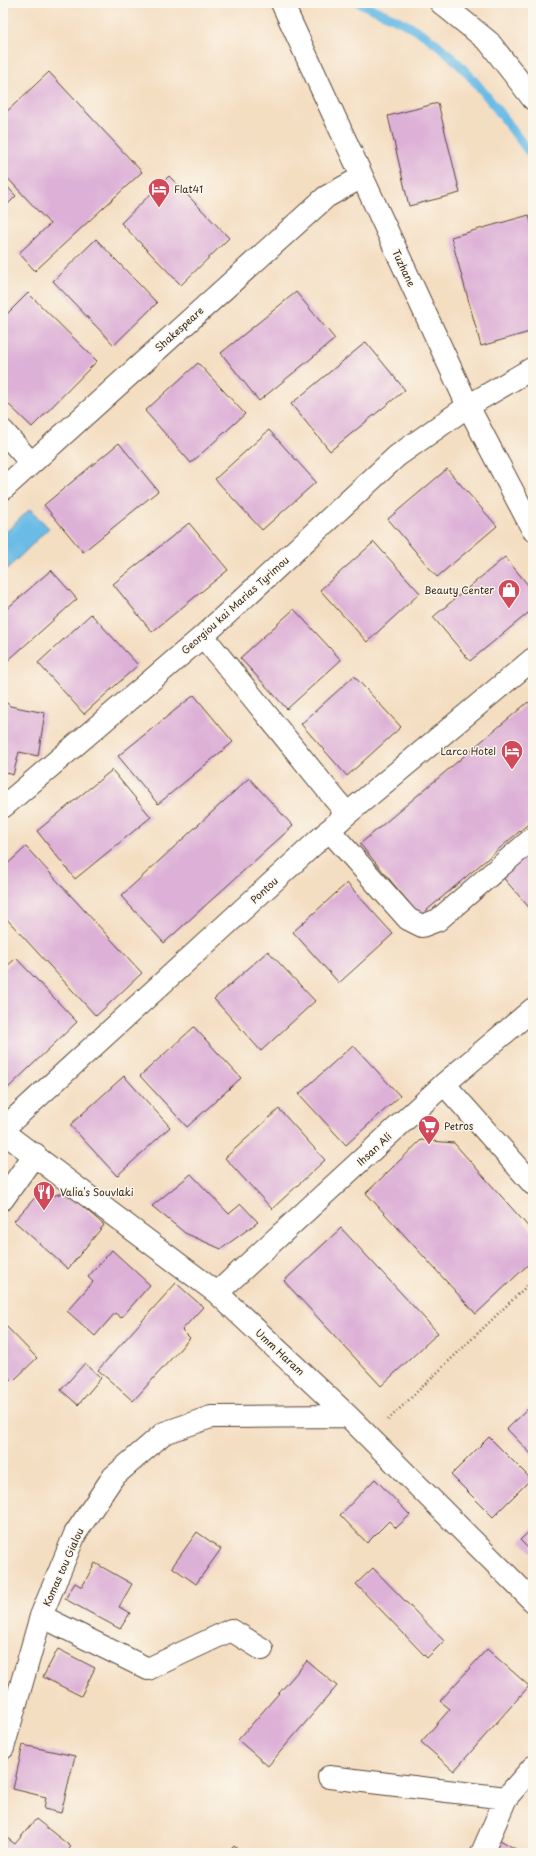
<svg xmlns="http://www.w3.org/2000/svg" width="536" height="1856" font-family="'Playpen Sans',sans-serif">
<rect width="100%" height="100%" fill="#fbf7ec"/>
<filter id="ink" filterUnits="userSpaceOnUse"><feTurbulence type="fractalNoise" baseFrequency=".025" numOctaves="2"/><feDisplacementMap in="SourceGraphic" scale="8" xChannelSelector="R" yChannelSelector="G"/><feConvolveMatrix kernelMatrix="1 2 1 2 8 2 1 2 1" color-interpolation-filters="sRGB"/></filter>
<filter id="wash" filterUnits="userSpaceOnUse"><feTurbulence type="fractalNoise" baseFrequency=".012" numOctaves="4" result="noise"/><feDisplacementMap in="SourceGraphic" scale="16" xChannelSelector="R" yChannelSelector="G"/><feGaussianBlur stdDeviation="0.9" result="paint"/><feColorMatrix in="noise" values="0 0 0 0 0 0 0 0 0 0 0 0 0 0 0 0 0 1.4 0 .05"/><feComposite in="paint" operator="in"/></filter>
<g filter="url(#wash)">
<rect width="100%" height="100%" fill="#f4dec2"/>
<!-- water -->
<path fill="#6bbbe6" stroke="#537282" d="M30,509L49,528L4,572L3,535Z"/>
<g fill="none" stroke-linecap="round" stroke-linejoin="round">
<!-- stream -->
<path stroke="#6bbbe6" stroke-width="9" d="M359,3C386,15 415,26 438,45C476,76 503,119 533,157"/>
</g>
<g id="blocks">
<!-- building -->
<path fill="#ddb0d7" d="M49,72L142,172L35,271L19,253L50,224L3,173V115Z
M438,103L460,193L409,206L388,116Z
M169,176L229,238L181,285L121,223Z
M3,182L16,196L3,209Z
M529,215L533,230V331L481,346L451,237Z
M96,239L157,303L114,345L53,281Z
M296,292L335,339L259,401L221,353Z
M28,293L97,361L32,427L3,399V318Z
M366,342L405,390L330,451L291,404Z
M198,363L245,414L191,463L145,411Z
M269,430L316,482L262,530L215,479Z
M119,443L158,491L83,552L44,505Z
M447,469L497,526L437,577L388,519Z
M189,523L228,570L152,632L113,584Z
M374,542L420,593L367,642L320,590Z
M505,557L533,591V609L470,661L433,617Z
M51,570L77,599L3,665V612Z
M294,609L341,660L287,709L240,658Z
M91,614L138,665L84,714L38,663Z
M354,676L401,727L347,776L301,724Z
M194,695L233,742L158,804L118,756Z
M3,699L10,706L45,713L38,756L19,752L13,775L3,771Z
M528,702L533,707V820L420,916L360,844Z
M112,770L151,817L75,879L37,831Z
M249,778L293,826L164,943L121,896Z
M533,846V912L500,874Z
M26,847L142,973L96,1016L3,915V868Z
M347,883L393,934L339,983L293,932Z
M268,951L315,1001L261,1051L214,999Z
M16,958L77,1022L6,1090L3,1087V970Z
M194,1027L241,1078L187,1127L140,1076Z
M353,1045L400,1096L346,1145L299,1094Z
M124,1076L170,1127L117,1176L70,1125Z
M279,1109L325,1160L272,1209L225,1158Z
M421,1140L454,1143L533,1232V1260L476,1314L366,1193Z
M191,1174L229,1214L241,1204L258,1222L221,1249L185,1233L152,1206Z
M41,1191L49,1197L66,1192L104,1225L68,1269L14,1221Z
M341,1228L438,1333L381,1386L284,1281Z
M112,1250L150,1285L121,1318L115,1313L95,1336L67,1311L93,1282L88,1277Z
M176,1283L203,1307L182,1330L190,1338L133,1401L98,1370Z
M3,1323L37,1358L13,1381L3,1371Z
M85,1363L101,1378L78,1405L61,1390Z
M529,1408L533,1412V1456L507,1429Z
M489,1437L531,1479L493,1517L451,1475Z
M375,1479L410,1515L396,1528L389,1521L367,1543L340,1515Z
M533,1528V1553L520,1540Z
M197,1532L221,1549L196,1584L172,1567Z
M95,1563L132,1584L119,1607L130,1613L120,1629L65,1599L75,1583L82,1587Z
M373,1568L444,1641L427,1658L356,1584Z
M58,1649L95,1668L81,1696L43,1677Z
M487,1649L529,1686L454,1771L421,1742L450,1709L440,1701Z
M307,1661L337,1686L268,1766L238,1740Z
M23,1745L75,1756L61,1813L44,1809L46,1797L13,1789Z
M36,1819L71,1847L65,1853H3V1835L15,1844Z
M500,1840L519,1851L518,1853H492Z
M234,1846L243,1853H228Z"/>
</g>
</g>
<g filter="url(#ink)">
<use href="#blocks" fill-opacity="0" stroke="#574537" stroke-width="1"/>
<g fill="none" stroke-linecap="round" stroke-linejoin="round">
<!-- minor casing -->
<g stroke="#574537" stroke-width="24">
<path id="minor" d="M282,3L468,406L533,530
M441,3L489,42L533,99
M3,431L31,463
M3,489L326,197L362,177
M203,636L347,814
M3,807L203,636L397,456L468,406L533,368
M329,830L408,919L422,926L438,920L533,838
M444,1084L533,1184
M3,1129L347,814L533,659
M3,1132L217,1293L348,1416L533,1601
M3,1199L35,1154
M217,1293L444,1084L533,1009
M41,1616L148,1669L231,1630L262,1649
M3,1748L41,1616L75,1534L113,1477L164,1433L211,1417L348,1416
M329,1777L506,1798
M482,1853L506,1798L533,1767"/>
</g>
<!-- path -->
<path stroke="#574537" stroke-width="2.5" stroke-dasharray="1 3" stroke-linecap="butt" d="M388,1420L533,1280"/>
<!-- minor -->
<use href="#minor" stroke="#fff" stroke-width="22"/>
</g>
</g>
<!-- icons -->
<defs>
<g id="hotel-pin" transform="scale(1.15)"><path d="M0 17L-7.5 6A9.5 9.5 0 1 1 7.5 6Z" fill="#d1495b" stroke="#fbf7ec"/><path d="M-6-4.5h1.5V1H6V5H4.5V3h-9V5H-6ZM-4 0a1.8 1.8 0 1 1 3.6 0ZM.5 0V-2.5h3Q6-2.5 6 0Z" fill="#fff"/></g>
<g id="shop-pin" transform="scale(1.15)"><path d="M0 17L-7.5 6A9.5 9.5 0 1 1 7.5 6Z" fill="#d1495b" stroke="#fbf7ec"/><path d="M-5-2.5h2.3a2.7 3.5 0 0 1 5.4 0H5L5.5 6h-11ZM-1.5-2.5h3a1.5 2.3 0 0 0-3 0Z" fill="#fff"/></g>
<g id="supermarket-pin" transform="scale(1.15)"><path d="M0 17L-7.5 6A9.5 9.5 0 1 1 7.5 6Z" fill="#d1495b" stroke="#fbf7ec"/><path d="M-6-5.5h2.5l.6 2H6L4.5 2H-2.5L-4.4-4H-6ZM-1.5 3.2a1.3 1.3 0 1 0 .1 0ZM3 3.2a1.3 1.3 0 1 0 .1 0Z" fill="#fff"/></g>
<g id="restaurant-pin" transform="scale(1.15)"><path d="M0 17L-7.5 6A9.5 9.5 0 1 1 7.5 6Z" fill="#d1495b" stroke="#fbf7ec"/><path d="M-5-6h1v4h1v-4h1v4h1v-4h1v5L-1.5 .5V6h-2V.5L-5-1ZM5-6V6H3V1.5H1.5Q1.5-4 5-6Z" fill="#fff"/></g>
</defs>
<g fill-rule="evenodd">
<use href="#hotel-pin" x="159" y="189"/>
<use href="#shop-pin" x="509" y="590"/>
<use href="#hotel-pin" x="512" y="751"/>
<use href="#supermarket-pin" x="429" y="1126"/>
<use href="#restaurant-pin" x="44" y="1192"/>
</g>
<g text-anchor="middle" stroke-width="3" stroke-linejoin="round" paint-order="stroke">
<!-- poi labels -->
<g font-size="10" fill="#3b2a1e" stroke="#fbf7ec" text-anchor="start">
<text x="174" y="193">Flat41</text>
<text x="494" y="594" text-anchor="end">Beauty Center</text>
<text x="496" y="755" text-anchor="end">Larco Hotel</text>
<text x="444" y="1130">Petros</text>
<text x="60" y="1196">Valia's Souvlaki</text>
</g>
<!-- street labels -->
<g font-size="10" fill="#3b2a1e" stroke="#fbf7ec">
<text transform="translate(404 268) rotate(65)" y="4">Tuzhane</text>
<text transform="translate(179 329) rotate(-42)" y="4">Shakespeare</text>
<text transform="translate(235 605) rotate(-42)" y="4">Georgiou kai Marias Tyrimou</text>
<text transform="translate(264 890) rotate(-43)" y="4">Pontou</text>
<text transform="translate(374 1149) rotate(-43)" y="4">Ihsan Ali</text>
<text transform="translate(280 1352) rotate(43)" y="4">Umm Haram</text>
<text transform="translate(63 1567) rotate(-66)" y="4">Komas tou Gialou</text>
</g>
</g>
<!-- margin -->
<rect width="536" height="1856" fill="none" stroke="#fbf7ec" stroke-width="16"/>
</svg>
